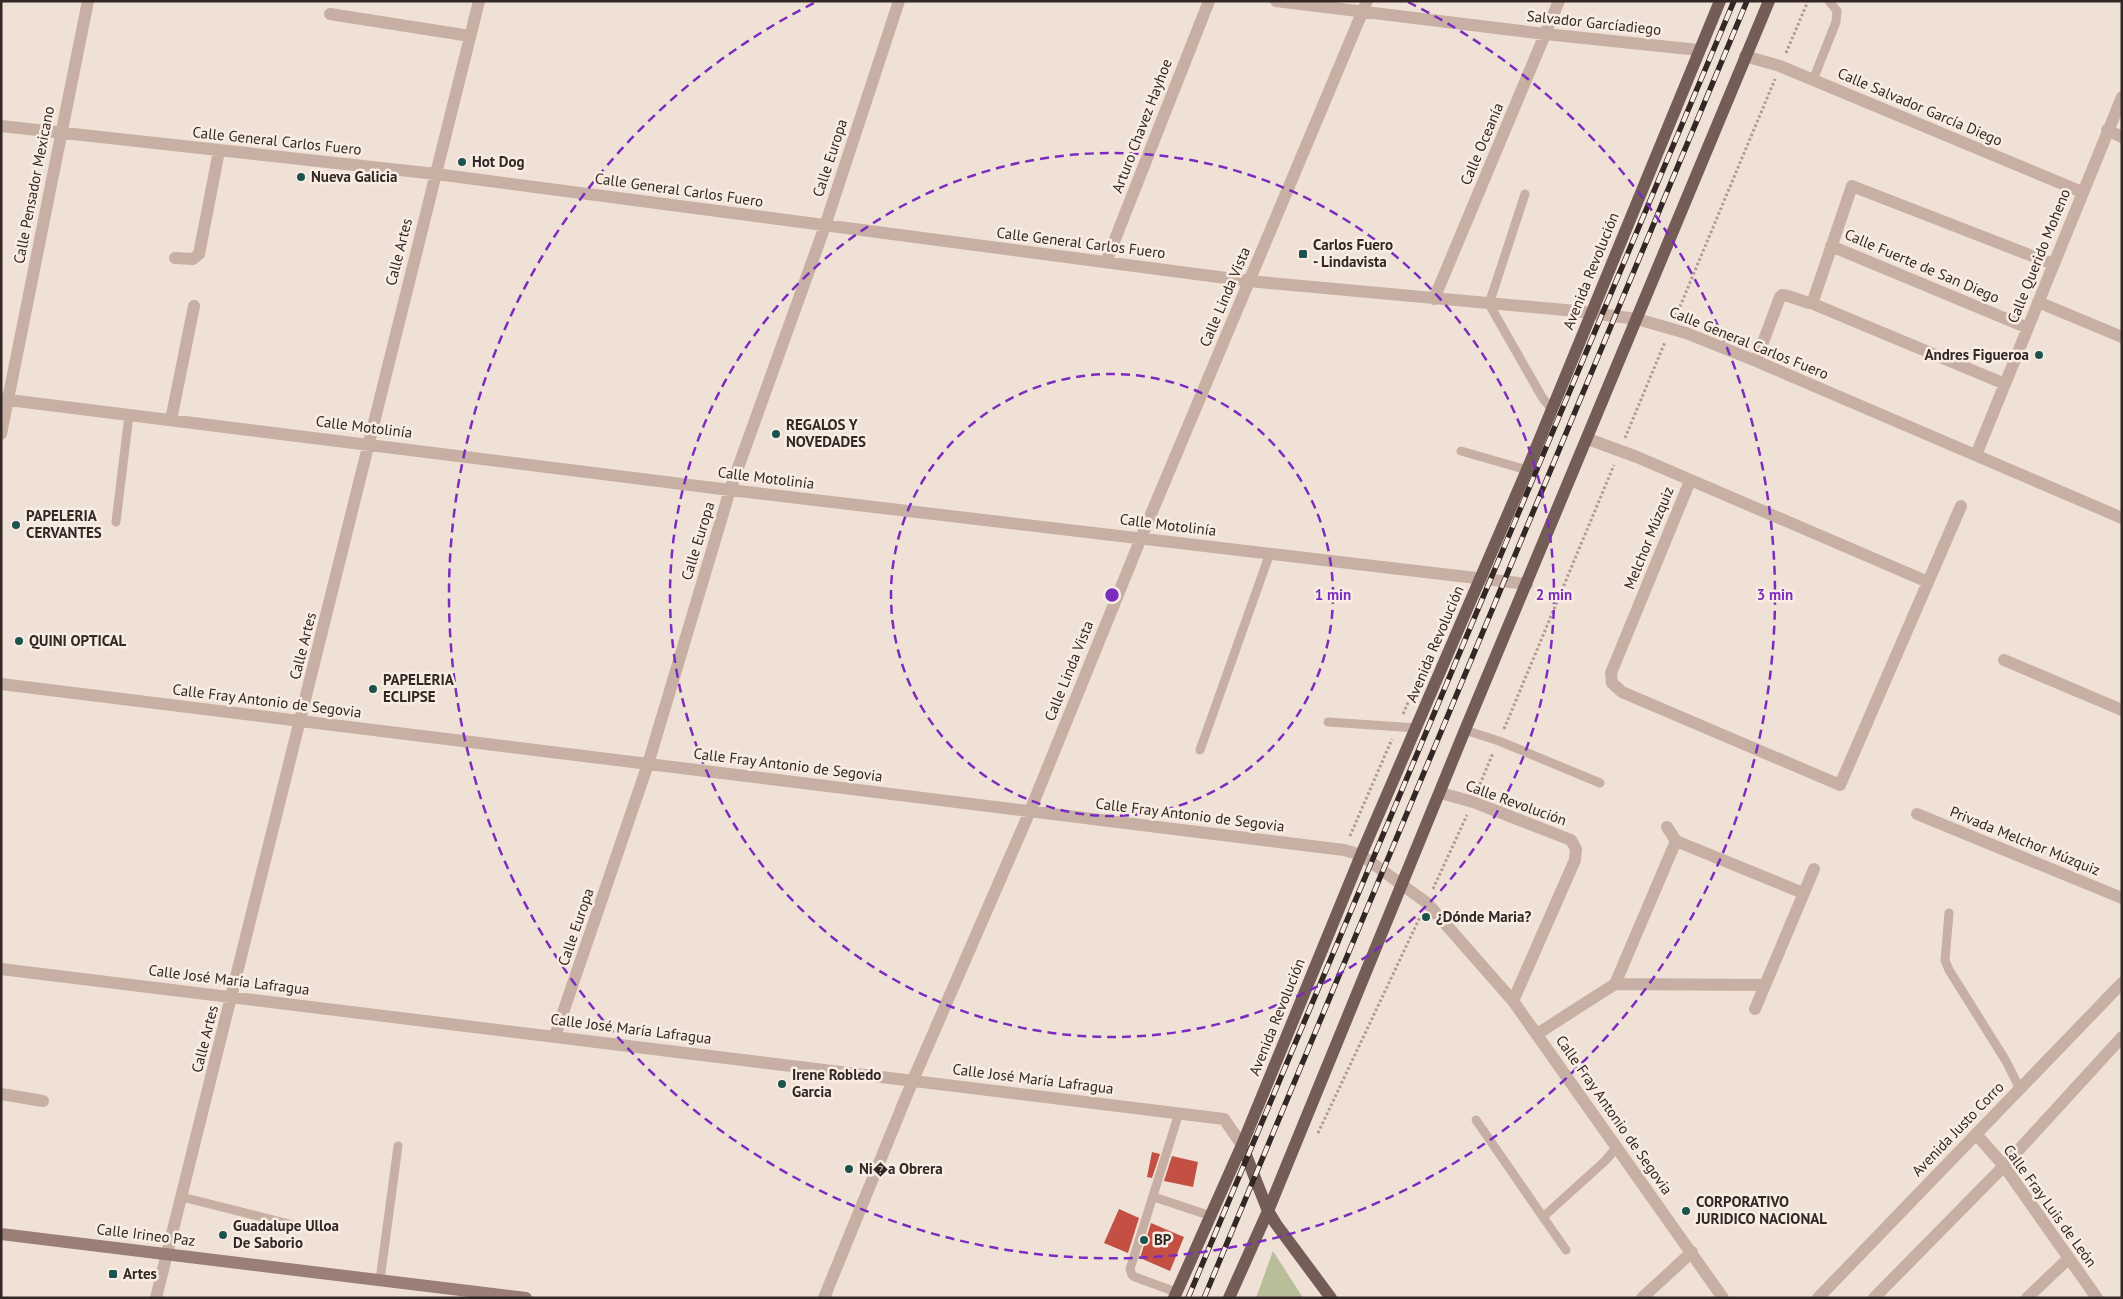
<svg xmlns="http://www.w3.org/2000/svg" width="2123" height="1299" font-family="'PT Sans',sans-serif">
<rect width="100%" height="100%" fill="#f0e1d7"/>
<!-- green -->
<path fill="#b7be98" d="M1273,1251L1303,1298H1256Z"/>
<!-- building -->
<path fill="#c35043" d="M1152,1152L1160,1154L1152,1178L1147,1177Z
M1172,1156L1198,1162L1193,1187L1164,1181Z
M1119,1209L1139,1218L1128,1253L1104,1243Z
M1151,1223L1184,1237L1170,1271L1140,1258Z"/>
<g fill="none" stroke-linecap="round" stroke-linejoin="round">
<!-- path -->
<path stroke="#b3998e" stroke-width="3" stroke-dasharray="2.5 2.5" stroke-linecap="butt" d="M1786,53L1808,1
M1676,316L1775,79
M1625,438L1665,342
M1403,714L1415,686
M1504,729L1614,465
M1478,789L1493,753
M1350,836L1392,739
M1433,889L1467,815
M1318,1133L1420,917"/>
<!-- lane -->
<path stroke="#c7afa4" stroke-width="9" d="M1813,80L1836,22L1837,11L1829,1
M1525,194L1489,304L1542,397L1552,410
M1461,451L1527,470
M116,522L129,415
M1328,722L1417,728
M1465,730L1499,741L1600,783
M1200,750L1270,553
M1949,913L1945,960L1949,970L2006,1061L2020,1089
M1476,1120L1543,1217L1605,1161L1617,1147
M182,1197L293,1225
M1154,1197L1211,1216
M1543,1217L1566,1250
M380,1280L398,1146
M1176,1292L1135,1277L1132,1275L1130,1269L1179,1113"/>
<!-- street -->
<path stroke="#c7afa4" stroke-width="12" d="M1276,1L1545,34L1699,50
M330,14L470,36
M1745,56L1780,66L2082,192
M1,126L436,174L1249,281L1576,311L1637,319L1686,333L1756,361L2122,518
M2107,130L2122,137
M1831,246L2028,328
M175,258L193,259L199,254L219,151
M1106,262L1209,1
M1434,299L1559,1
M2038,302L2122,337
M1811,303L2005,384
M1756,361L1780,297L1782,295L1788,296L1809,303L1813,301L1852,186L2053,264
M1,399L730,490L1527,584
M171,420L194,306
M1,434L88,1
M1588,439L1637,457L1928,582
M1976,455L2122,97
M1690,481L1611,673L1612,683L1622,692L1840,785L1961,506
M2004,660L2122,710
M1,684L1344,850L1361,855L1427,903L1513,1001L1723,1298
M1441,793L1473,802L1571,840L1576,849L1575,860L1513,1001
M1917,814L2122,898
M1667,827L1676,841L1803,893
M1,969L1224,1119L1242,1145
M1615,984L1676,841
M1755,1009L1814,869
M1537,1034L1615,984L1765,985
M555,1036L648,764L730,490L825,226L899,1
M1,1094L43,1101
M1976,1134L2004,1166L2097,1298
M156,1298L479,1
M824,1298L913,1080L1030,811L1141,538L1367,1
M1642,1298L1692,1252
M1818,1298L2122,983
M1874,1298L2004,1166L2122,1037
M2027,1298L2069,1258"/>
<!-- secondary -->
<path stroke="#9b7e76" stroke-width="12" d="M1,1234L526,1298"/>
<!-- primary -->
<path stroke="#755d57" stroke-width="12" d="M1242,1145L1268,1211L1276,1224L1331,1298
M1174,1298L1242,1145L1361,855L1527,470L1720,1
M1229,1298L1268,1211L1465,730L1769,1"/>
<!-- rail casing -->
<g stroke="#332825" stroke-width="5.5">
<path id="rail" d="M1188,1298L1734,1
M1204,1298L1747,1"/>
</g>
<!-- rail -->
<use href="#rail" stroke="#f8ece3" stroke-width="4" stroke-dasharray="11" stroke-linecap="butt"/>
</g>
<!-- distance rings -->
<g fill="none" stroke="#7b2cbf" stroke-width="2.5" stroke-dasharray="9 6">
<circle cx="1112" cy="595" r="221"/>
<circle cx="1112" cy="595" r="442"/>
<path d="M1408 2A663 663 0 1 1 816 2"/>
</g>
<!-- markers -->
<g fill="#1c534f" stroke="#f8ece3" stroke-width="2">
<circle cx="462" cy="162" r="5"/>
<circle cx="301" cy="177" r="5"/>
<rect x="1298" y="249" width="10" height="10" rx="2.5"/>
<circle cx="2039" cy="355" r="5"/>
<circle cx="776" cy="434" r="5"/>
<circle cx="16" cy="525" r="5"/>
<circle cx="19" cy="641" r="5"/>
<circle cx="373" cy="689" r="5"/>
<circle cx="1426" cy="917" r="5"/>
<circle cx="782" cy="1084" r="5"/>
<circle cx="849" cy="1169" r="5"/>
<circle cx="1686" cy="1211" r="5"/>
<circle cx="223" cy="1235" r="5"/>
<circle cx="1144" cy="1240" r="5"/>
<rect x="108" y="1269" width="10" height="10" rx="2.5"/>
</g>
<g text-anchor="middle" stroke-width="5" stroke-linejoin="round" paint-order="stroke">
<!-- street labels -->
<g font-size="15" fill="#332825" stroke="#f8ece3">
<text transform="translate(1594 23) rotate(6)" y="5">Salvador Garcíadiego</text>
<text transform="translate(1920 107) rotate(23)" y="5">Calle Salvador García Diego</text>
<text transform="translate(1142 126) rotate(-69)" y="5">Arturo Chavez Hayhoe</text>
<text transform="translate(277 141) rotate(6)" y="5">Calle General Carlos Fuero</text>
<text transform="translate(1482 144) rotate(-67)" y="5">Calle Oceanía</text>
<text transform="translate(830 158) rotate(-72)" y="5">Calle Europa</text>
<text transform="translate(34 185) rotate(-79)" y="5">Calle Pensador Mexicano</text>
<text transform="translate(679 190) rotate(8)" y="5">Calle General Carlos Fuero</text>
<text transform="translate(1081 243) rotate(7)" y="5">Calle General Carlos Fuero</text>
<text transform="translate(399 252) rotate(-76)" y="5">Calle Artes</text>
<text transform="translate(2039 256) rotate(-68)" y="5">Calle Querido Moheno</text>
<text transform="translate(1922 266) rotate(23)" y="5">Calle Fuerte de San Diego</text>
<text transform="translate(1591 271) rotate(-68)" y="5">Avenida Revolución</text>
<text transform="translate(1225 297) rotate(-67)" y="5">Calle Linda Vista</text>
<text transform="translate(1749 343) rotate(22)" y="5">Calle General Carlos Fuero</text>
<text transform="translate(364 427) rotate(7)" y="5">Calle Motolinía</text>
<text transform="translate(766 478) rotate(7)" y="5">Calle Motolinía</text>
<text transform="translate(1168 525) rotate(7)" y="5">Calle Motolinía</text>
<text transform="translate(1649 538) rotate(-68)" y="5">Melchor Múzquiz</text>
<text transform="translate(698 541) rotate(-73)" y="5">Calle Europa</text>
<text transform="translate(1435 644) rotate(-67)" y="5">Avenida Revolución</text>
<text transform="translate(303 646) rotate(-76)" y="5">Calle Artes</text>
<text transform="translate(1069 671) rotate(-68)" y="5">Calle Linda Vista</text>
<text transform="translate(267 701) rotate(7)" y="5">Calle Fray Antonio de Segovia</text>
<text transform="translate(788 765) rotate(7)" y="5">Calle Fray Antonio de Segovia</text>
<text transform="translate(1516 803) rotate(20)" y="5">Calle Revolución</text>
<text transform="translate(1190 815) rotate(7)" y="5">Calle Fray Antonio de Segovia</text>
<text transform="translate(2025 841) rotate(22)" y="5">Privada Melchor Múzquiz</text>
<text transform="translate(576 927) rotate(-71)" y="5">Calle Europa</text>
<text transform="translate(229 980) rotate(7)" y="5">Calle José María Lafragua</text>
<text transform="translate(1277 1017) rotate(-68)" y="5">Avenida Revolución</text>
<text transform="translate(631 1029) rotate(7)" y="5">Calle José María Lafragua</text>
<text transform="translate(205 1039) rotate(-76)" y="5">Calle Artes</text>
<text transform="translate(1033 1079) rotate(7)" y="5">Calle José María Lafragua</text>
<text transform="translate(1614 1115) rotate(55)" y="5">Calle Fray Antonio de Segovia</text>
<text transform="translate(1958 1129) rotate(-46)" y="5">Avenida Justo Corro</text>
<text transform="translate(2050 1206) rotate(54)" y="5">Calle Fray Luis de León</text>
<text transform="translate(146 1235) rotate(7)" y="5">Calle Irineo Paz</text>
</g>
<!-- poi labels -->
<g font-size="15" font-weight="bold" fill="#332825" stroke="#f8ece3" text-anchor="start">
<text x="472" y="167">Hot Dog</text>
<text x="311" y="182">Nueva Galicia</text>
<text x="1313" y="250">Carlos Fuero<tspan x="1313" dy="17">- Lindavista</tspan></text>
<text x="2029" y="360" text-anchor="end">Andres Figueroa</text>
<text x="786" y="430">REGALOS Y<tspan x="786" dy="17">NOVEDADES</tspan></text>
<text x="26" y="521">PAPELERIA<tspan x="26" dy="17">CERVANTES</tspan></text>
<text x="29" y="646">QUINI OPTICAL</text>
<text x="383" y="685">PAPELERIA<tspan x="383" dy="17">ECLIPSE</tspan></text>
<text x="1436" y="922">¿Dónde Maria?</text>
<text x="792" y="1080">Irene Robledo<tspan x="792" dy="17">Garcia</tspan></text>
<text x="859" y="1174">Ni�a Obrera</text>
<text x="1696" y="1207">CORPORATIVO<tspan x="1696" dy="17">JURIDICO NACIONAL</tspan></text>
<text x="233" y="1231">Guadalupe Ulloa<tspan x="233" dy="17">De Saborio</tspan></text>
<text x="1154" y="1245">BP</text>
<text x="123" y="1279">Artes</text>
</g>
</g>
<circle cx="1112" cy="595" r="8" fill="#7b2cbf" stroke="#f8ece3" stroke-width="2.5"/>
<g font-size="15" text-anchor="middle" font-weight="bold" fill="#7b2cbf" stroke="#f8ece3" stroke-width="5" stroke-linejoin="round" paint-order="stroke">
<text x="1333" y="600">1 min</text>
<text x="1554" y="600">2 min</text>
<text x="1775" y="600">3 min</text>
</g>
<!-- border -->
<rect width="2123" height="1299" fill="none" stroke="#332825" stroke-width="5"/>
</svg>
